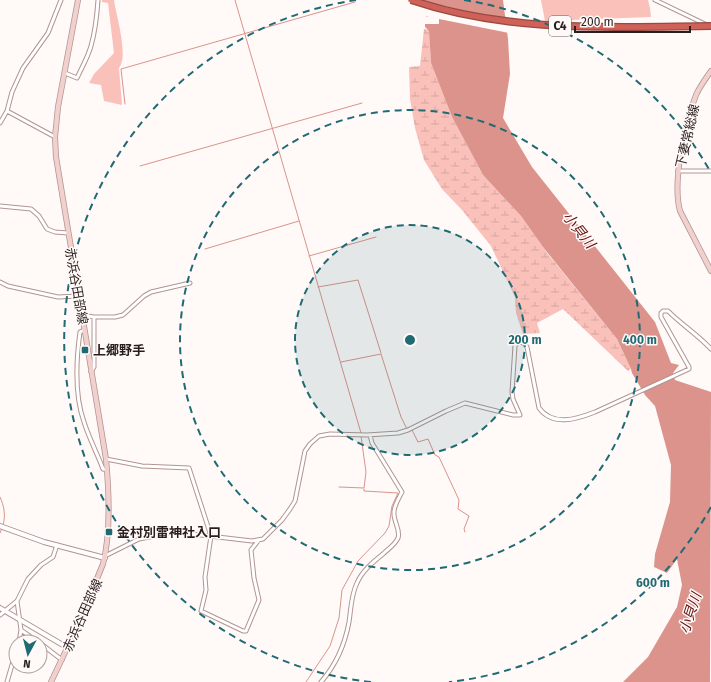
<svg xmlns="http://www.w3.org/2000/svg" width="711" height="682" font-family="'Fira Sans','Noto Sans JP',sans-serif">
<defs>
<pattern id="wetland-marsh" width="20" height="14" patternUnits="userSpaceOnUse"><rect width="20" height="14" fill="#fac1ba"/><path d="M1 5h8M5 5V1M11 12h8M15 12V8" fill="none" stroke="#d6a59f"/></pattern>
</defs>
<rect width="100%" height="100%" fill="#fff9f8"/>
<!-- green -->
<path fill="#fac1ba" d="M102,0H114C116,15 129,56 119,68L122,105L104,101L101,85L89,83L94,74L114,53L108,3L102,2Z
M541,0H648L650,8L651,17L545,21Z"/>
<!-- wetland -->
<path fill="url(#wetland-marsh)" d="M424,29L429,30L431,63L452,117L483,175L521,216L548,254L617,339L631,369L628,371L563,309L537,323L540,333L523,334L516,313L515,297L491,246L462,210L442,189L424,160L415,128L410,99L409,67L420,66Z"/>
<!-- water -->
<path fill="#db938b" d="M422,0H503L508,39L510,74L503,118L532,167L655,322L671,363L679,365L673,373L675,380L711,392L710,682H623L648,657L677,607L682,585L677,559L667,573L654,567L655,554L670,502L671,465L655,406L645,395L632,373L631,369L617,339L543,247L521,216L483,175L452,117L431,63L429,31L425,27V24H439V17H426V13L422,11Z"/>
<!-- pier -->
<path fill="#fff9f8" d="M420,0L461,10L507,19L509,33L424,16V13L420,11Z"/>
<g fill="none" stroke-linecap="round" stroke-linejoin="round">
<!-- stream -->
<path stroke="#db938b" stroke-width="1" d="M235,0L361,433
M125,104L121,69L355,2
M140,166L362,103
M205,249L299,221
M309,256L376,237
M318,287L358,280L381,353
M341,362L381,354L401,417L407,429
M408,431L412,430L418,442L428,439L435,455L439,457L459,500L458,509L469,516L464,529L465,532
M339,487L364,488L366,472L361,436
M0,497C4,506 6,515 3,525
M0,533L2,528
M306,682L330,646L339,618L342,590L358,561L385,533L389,526L392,506L398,493L364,491V489"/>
<!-- minor casing -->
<g stroke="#b09591" stroke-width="5">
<path id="minor" d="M655,0L707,25
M65,73L77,78C82,67 88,57 91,46C95,32 97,15 98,0
M7,111L55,137
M0,123L7,111L12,92L23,68L48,33L61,0
M678,171H711
M0,206L31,209L39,216L47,229L55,232L68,233
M0,282L8,286L58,297L79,296
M82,315L94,317H115L123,315L144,296L151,292L190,283
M84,330L80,332C76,361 74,394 84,422C89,438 97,453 103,469L107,470
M91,372L94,367V317
M106,459L142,466L189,468L211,536L205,577L206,590L201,611L243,631H246L259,600L254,578L251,550L258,541
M105,556L139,539L175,532L252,541L263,539L282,520L290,509L295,501L305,451L310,444L319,436L330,434L367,435L398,433L408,430L446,411L465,403L513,415H520L513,399L512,392L515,346L518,342L524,343L527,347L539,408C553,427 577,419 595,412L689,369V367L661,317V313L663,311H668C682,325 697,334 711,349
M17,601L21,630L19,642
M0,615L17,601L28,579L41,565L53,557L57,545
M21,630L38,642
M40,643L62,660
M7,682L16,651
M321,682C335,666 345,644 349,622C351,609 351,595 357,583C362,571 373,562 383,554C388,549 395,545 398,538C401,530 393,521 394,512C394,506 399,498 402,492L372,443L370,435"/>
</g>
<!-- tertiary casing -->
<g stroke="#b09591" stroke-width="6">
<path id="tertiary" d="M0,526L44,542L105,558
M0,608L68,648"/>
</g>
<!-- secondary casing -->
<g stroke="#b09591" stroke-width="6">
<path id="secondary" d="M711,71C706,78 700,86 696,95C685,123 672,182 680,211L711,271
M51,682L78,625L103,564C111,533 109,491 106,459L56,157L55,137L58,107L78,0"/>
</g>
<!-- minor -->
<use href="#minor" stroke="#fff" stroke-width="3"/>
<!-- tertiary -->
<use href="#tertiary" stroke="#fff" stroke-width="4"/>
<!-- secondary -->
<use href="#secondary" stroke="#f1d0cd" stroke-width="4.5"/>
<!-- motorway-bridge casing -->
<g stroke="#954a43" stroke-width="8" stroke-linecap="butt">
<path id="motorway-bridge" d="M411,0C508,33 611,27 711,26"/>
</g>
<!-- motorway-bridge -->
<use href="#motorway-bridge" stroke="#cf6158" stroke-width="5.5"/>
</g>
<!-- distance rings -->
<circle cx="410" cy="340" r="115" fill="#1f6a73" fill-opacity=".12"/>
<g fill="none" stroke="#1f6a73" stroke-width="2" stroke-dasharray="7 5">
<circle cx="410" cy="340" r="115"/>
<circle cx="410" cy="340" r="230"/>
<path d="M711 507A344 344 0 0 1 449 682M371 682A344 344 0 0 1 356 0M464 0A344 344 0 0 1 711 173"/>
</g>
<!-- markers -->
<g fill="#1f6a73" stroke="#fff9f8" stroke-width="1.5">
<rect x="81" y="346" width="8" height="8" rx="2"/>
<rect x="105" y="528" width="8" height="8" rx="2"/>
</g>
<g text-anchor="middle" stroke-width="3" stroke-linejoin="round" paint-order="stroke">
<!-- shield labels -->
<rect fill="#fff9f8" stroke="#68605f" stroke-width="1" x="549" y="16" width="22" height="20" rx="3"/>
<g font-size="12" font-weight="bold" fill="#281e1d">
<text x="560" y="30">C4</text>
</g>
<!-- street labels -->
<g font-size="13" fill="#281e1d" stroke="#fff9f8">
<text transform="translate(687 136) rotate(-77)" y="5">下妻常総線</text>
<text transform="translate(77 286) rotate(80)" y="5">赤浜谷田部線</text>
<text transform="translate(82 615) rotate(-66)" y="5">赤浜谷田部線</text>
</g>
<!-- poi labels -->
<g font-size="13" font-weight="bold" fill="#281e1d" stroke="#fff9f8" text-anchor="start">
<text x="93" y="355">上郷野手</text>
<text x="117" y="537">金村別雷神社入口</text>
</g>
<!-- water labels -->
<g font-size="14" font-style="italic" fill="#620c0d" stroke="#fff9f8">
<text transform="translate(579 230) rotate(51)" y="5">小貝川</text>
<text transform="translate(690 613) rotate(-72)" y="5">小貝川</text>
</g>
</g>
<circle cx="410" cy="340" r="6" fill="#1f6a73" stroke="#fff9f8" stroke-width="2"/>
<g font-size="12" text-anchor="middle" font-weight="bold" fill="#1f6a73" stroke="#fff9f8" stroke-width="3" stroke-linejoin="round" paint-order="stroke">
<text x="525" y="344">200 m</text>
<text x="640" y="344">400 m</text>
<text x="653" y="587">600 m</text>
</g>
<!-- north arrow -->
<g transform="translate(28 654) rotate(187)"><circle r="19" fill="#fff9f8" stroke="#a9a1a0"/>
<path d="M0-3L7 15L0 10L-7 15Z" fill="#1f6a73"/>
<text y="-6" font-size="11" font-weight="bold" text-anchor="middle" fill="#281e1d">N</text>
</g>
<!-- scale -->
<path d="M575 26v6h115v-6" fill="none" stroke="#281e1d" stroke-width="2"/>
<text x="581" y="26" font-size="12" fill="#281e1d" stroke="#fff9f8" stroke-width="3" paint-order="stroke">200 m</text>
</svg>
